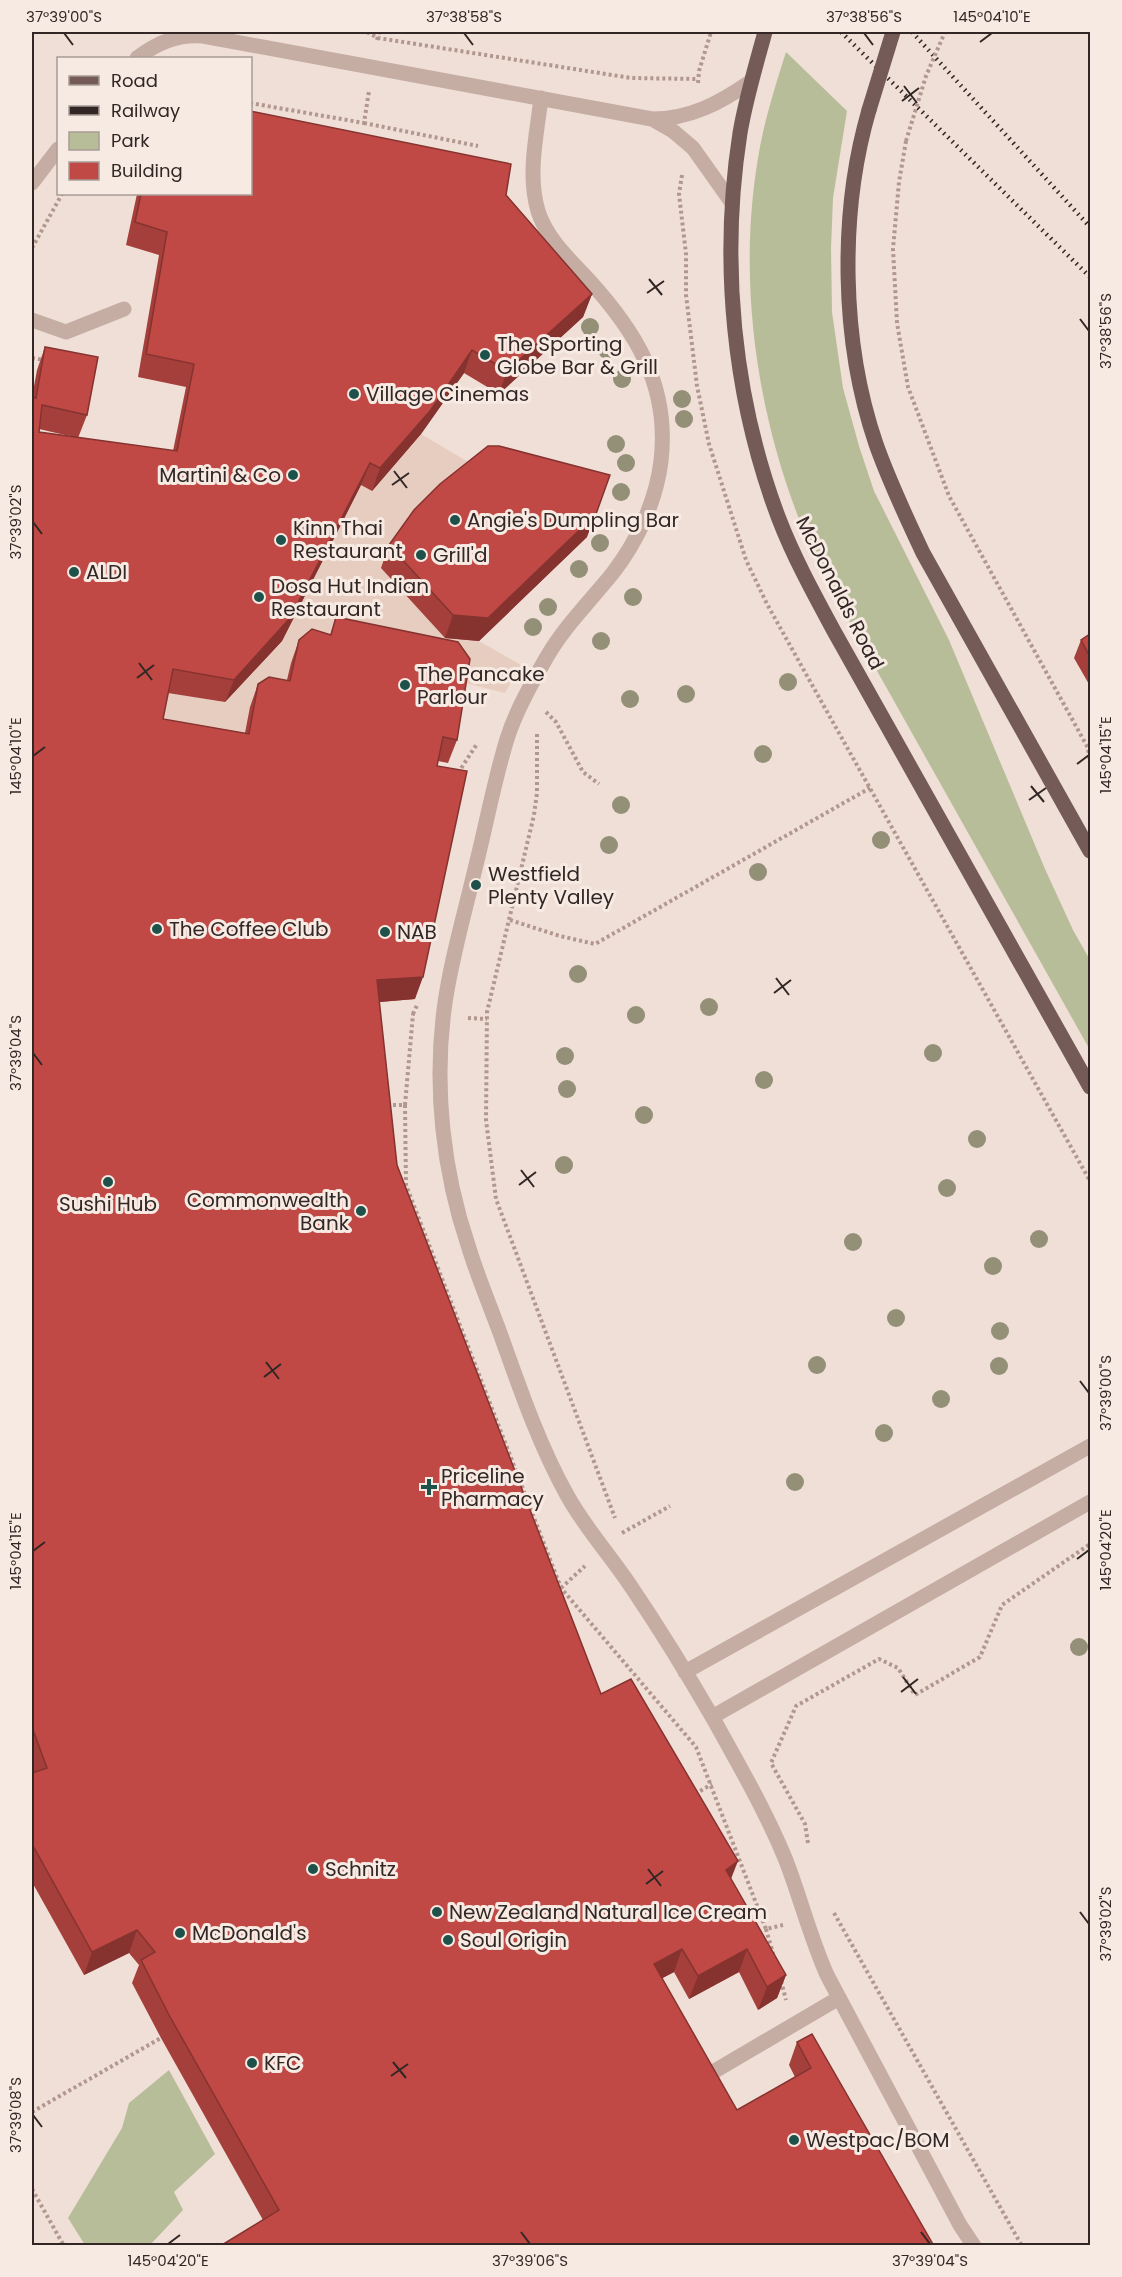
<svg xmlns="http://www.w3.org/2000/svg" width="1122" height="2277" font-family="Poppins,sans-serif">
<rect width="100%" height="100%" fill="#efdfd7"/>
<!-- green -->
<path fill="#b8bd99" d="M786,52L847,111L833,198L831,248L832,312L843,388L859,446L874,491L949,640L1045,869L1073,930L1090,960V1050L835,596C825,575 814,555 805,534C757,418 737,283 758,158C764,121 775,87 786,52Z
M169,2070L215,2154L174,2192L183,2210L150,2245H85L68,2218L122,2128L129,2103Z"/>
<!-- plaza -->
<path fill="#e7cdbf" d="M421,434L480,469L445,638L479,641L521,665L505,693L462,682L282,704L241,757L155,742L164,692L225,702L282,641L361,485L372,491Z"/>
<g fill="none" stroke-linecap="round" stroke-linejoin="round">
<!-- path -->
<path stroke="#b2978f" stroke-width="4" stroke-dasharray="3 3" stroke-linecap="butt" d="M367,32L378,38L631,78L698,79
M377,40L379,32
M698,83L699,71L711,32
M250,103L364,123L369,91
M364,123L478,146
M906,141L899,182L893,249L897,323L908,387L949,496L1088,748L1090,763
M682,175L679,194L686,254V295L697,386L709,444L746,560L767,604L816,692L1090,1181
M32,248L62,194
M32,358L45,360
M546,712L556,722L583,772L599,784
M537,734V793L534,815L487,1012L486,1120L496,1199L615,1518
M458,773L477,744
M510,920L560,936L595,944L870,788
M413,1014L418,1003
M468,1018L487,1019
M387,1105H405L413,1014H416
M405,1105L406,1185L561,1588L696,1747L766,1929L783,1925
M622,1533L670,1506
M561,1588L585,1566
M695,1794L712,1784
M808,1843L805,1824L771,1763L796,1706L879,1659L898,1668L915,1695L980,1657L1002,1605L1090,1544
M834,1913L1022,2246
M766,1929L774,1957
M781,1981L786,2000
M32,2112L161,2038
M32,2189L64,2246"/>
<!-- service -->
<path stroke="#c6ada4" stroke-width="15" d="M32,320L66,332L124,309
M713,2072L839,1998"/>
<!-- minor -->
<path stroke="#c6ada4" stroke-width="15" d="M137,58C157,43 177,34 203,36L652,119C690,119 720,103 750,82
M541,98C537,134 527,174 538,211C546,237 567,257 586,277C635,330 670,385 661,461C656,502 637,542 612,574C590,601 566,625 548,655C533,681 516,710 507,739C494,781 486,826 475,869C464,916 450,963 444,1010C434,1088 443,1171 468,1245C477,1275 489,1303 500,1333C519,1386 539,1445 567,1495C585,1528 611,1556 632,1588C661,1631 688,1675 714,1720C739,1765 765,1810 785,1858C800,1896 810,1937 827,1975L960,2225L974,2246
M652,119L673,131L693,148L732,203
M32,183L58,149
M685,1672L1090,1446
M712,1717L1090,1502"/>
<!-- primary -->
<path stroke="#745b57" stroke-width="15" d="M765,32C756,65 746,98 740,133C720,261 733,398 779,519C794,558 815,596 835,633L1090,1087
M869,110C839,213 841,342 876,444C889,481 906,517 923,553L1090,851"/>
<!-- rail -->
<path stroke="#322725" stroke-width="4.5" stroke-dasharray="1.5 4.5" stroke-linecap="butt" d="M841,32L1090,277
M912,32L1090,227"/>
<!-- path-bridge -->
<path stroke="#b2978f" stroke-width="4" stroke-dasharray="3 3" stroke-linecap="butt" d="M906,141L926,76L945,32"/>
<!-- primary-bridge -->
<path stroke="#745b57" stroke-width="15" d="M869,110L893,32"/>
</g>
<!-- trees -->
<g fill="#949078">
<circle cx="590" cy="327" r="9"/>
<circle cx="607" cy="350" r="9"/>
<circle cx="622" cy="379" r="9"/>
<circle cx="682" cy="399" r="9"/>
<circle cx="684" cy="419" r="9"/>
<circle cx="616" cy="444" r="9"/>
<circle cx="626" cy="463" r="9"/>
<circle cx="621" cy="492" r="9"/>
<circle cx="600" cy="543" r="9"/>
<circle cx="579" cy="569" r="9"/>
<circle cx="633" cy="597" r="9"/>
<circle cx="548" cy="607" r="9"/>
<circle cx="533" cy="627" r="9"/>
<circle cx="601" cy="641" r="9"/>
<circle cx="788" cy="682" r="9"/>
<circle cx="686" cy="694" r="9"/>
<circle cx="630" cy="699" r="9"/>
<circle cx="763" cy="754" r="9"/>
<circle cx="621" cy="805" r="9"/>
<circle cx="881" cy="840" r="9"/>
<circle cx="609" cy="845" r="9"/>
<circle cx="758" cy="872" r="9"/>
<circle cx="578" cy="974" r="9"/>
<circle cx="709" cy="1007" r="9"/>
<circle cx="636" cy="1015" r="9"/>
<circle cx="933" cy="1053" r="9"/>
<circle cx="565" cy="1056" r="9"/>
<circle cx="764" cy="1080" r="9"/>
<circle cx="567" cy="1089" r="9"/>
<circle cx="644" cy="1115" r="9"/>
<circle cx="977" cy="1139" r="9"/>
<circle cx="564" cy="1165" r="9"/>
<circle cx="947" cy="1188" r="9"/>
<circle cx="1039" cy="1239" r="9"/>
<circle cx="853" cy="1242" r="9"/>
<circle cx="993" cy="1266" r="9"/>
<circle cx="896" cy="1318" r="9"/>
<circle cx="1000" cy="1331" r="9"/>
<circle cx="817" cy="1365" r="9"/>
<circle cx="999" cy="1366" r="9"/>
<circle cx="941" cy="1399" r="9"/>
<circle cx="884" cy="1433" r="9"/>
<circle cx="795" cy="1482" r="9"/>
<circle cx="1079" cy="1647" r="9"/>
</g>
<!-- wall -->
<path fill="#a53f3b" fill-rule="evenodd" d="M137,194L506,195L592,294L583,317L499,394L464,373L421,434L372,491L361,485L282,641L225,702L168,693L163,719L245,733L250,707L258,684L287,680L291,663L299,640L330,635L336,617L457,740L448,763L438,761L415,999L379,1002L397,1165L601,1694L731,1879L786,1975L777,1998L758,2010L739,1972L689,1999L674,1972L662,1978L737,2110L795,2077L789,2065L797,2042L934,2246L263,2220L161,2038L132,1983L139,1965L129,1953L84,1975L32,1882V397L37,370L45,347L87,415L78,438L173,451L186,387L138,377L159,255L126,245ZM39,429L65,435L77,437L39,432Z
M587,537L479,641L445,638L381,568L389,545Z
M1090,634V686L1074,658L1081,640Z"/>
<!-- shaded-wall -->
<path fill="#863330" d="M592,294L583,317L499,394L507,371Z
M472,350L464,373L421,434L372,491L380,468Z
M370,463L361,485L282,641L225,702L234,680Z
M596,514L587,537L479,641L445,638L453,615Z
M423,977L415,999L368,1003L377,980Z
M738,1861L729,1884L726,1870Z
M137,1930L129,1953L84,1975L92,1952Z
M682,1949L674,1972L646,1987L654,1964Z
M747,1949L739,1972L689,1999L698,1976Z
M786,1975L777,1998L758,2010L767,1987Z"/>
<!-- building -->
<path fill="#c04945" stroke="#863330" stroke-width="1.5" d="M250,111L511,164L506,195L592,294L507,371L472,350L430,411L380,468L370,463L290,618L234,680L173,669L163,719L249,734L258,684L269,677L290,681L299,640L312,629L331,635L336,617L458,642L470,659L457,740L443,737L437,766L467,771L423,977L377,980L397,1165L601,1694L631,1679L738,1861L726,1870L786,1975L767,1987L747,1949L698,1976L682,1949L654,1964L737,2110L811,2068L797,2042L812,2034L934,2246H220L279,2210L169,2015L141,1960L155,1952L137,1930L92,1952L32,1844V1773L47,1768L32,1727V397L36,398L45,347L98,357L87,415L42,405L39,432L177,451L194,364L146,354L167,232L135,222L141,194H250Z
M488,446H499L610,475L596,514L488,618L453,615L389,545L414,510L440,484Z
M1090,634V657L1081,640Z"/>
<!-- ticks -->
<path fill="none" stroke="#322725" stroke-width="2" d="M64,33L73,45M464,33L473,45M864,33L873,45M980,42L992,33M904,86L917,103M902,101L919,88M649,279L662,295M647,293L664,281M1080,319L1089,331M394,471L407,488M392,485L409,473M33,522L42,534M139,663L152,680M137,678L154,665M33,756L45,747M1077,764L1089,755M1031,786L1044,802M1029,800L1046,788M776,978L789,995M774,993L791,980M33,1053L42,1065M521,1170L534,1187M519,1185L536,1172M266,1362L279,1379M264,1377L281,1364M1080,1381L1089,1393M33,1551L45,1542M1077,1559L1089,1550M903,1677L916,1694M901,1692L918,1679M648,1869L661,1886M646,1884L663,1871M1080,1912L1089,1924M393,2062L406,2078M391,2076L408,2064M33,2115L42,2127M521,2232L530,2244M921,2232L930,2244M168,2244L180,2235"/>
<!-- markers -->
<g fill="#1e514a" stroke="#f7eae3" stroke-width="2">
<circle cx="485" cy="355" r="6"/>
<circle cx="354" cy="394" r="6"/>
<circle cx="293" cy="475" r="6"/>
<circle cx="455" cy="520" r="6"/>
<circle cx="281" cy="540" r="6"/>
<circle cx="421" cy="555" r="6"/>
<circle cx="74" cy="572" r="6"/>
<circle cx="259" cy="597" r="6"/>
<circle cx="405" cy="685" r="6"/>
<circle cx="476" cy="885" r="6"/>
<circle cx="157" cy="929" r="6"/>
<circle cx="385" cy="932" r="6"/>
<circle cx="108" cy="1182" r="6"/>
<circle cx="361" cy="1211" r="6"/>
<path d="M426 1478h6v6h6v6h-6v6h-6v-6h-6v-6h6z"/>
<circle cx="313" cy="1869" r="6"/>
<circle cx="437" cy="1912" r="6"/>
<circle cx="180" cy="1933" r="6"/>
<circle cx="448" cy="1940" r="6"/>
<circle cx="252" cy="2063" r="6"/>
<circle cx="794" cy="2140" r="6"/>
</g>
<g text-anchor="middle" stroke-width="6" stroke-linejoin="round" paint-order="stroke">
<!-- poi labels -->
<g font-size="20" fill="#322725" stroke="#f7eae3" text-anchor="start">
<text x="497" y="351">The Sporting<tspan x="497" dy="23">Globe Bar &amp; Grill</tspan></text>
<text x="366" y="401">Village Cinemas</text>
<text x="281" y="482" text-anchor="end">Martini &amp; Co</text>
<text x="467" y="527">Angie's Dumpling Bar</text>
<text x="293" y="535">Kinn Thai<tspan x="293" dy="23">Restaurant</tspan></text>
<text x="433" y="562">Grill'd</text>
<text x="86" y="579">ALDI</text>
<text x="271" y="593">Dosa Hut Indian<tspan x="271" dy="23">Restaurant</tspan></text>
<text x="417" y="681">The Pancake<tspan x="417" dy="23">Parlour</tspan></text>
<text x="488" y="881">Westfield<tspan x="488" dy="23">Plenty Valley</tspan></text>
<text x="169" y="936">The Coffee Club</text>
<text x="397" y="939">NAB</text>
<text x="349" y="1207" text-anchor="end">Commonwealth<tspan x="349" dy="23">Bank</tspan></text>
<text x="108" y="1211" text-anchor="middle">Sushi Hub</text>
<text x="441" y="1483">Priceline<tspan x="441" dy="23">Pharmacy</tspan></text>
<text x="325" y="1876">Schnitz</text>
<text x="449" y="1919">New Zealand Natural Ice Cream</text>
<text x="192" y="1940">McDonald's</text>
<text x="460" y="1947">Soul Origin</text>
<text x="264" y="2070">KFC</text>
<text x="806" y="2147">Westpac/BOM</text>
</g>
<!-- street labels -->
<g font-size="20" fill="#322725" stroke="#f7eae3">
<text transform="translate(840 593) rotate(63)" y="7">McDonalds Road</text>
</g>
</g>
<!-- border -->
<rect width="1122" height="2277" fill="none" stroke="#f7eae3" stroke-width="66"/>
<!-- legend -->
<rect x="57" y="57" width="195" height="138" fill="#f7eae3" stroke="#a89c97" stroke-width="1.5"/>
<rect x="69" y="76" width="30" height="9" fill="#745b57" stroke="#a89c97" stroke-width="1.5"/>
<text x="111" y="87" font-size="18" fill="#322725">Road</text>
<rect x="69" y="106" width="30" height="9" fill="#322725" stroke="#a89c97" stroke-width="1.5"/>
<text x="111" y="117" font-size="18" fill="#322725">Railway</text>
<rect x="69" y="132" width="30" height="18" fill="#b8bd99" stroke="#a89c97" stroke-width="1.5"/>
<text x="111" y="147" font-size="18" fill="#322725">Park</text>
<rect x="69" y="162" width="30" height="18" fill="#c04945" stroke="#a89c97" stroke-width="1.5"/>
<text x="111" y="177" font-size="18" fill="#322725">Building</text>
<rect x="33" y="33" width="1056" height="2211" fill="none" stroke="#322725" stroke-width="2"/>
<g font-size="15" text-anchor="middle" fill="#322725">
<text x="64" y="22">37°39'00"S</text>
<text x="464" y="22">37°38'58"S</text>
<text x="864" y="22">37°38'56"S</text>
<text x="992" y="22">145°04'10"E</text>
<text transform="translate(1106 331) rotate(-90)" y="5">37°38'56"S</text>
<text transform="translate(16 522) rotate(-90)" y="5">37°39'02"S</text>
<text transform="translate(1106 755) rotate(-90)" y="5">145°04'15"E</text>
<text transform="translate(16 756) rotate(-90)" y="5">145°04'10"E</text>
<text transform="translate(16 1053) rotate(-90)" y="5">37°39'04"S</text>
<text transform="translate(1106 1393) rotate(-90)" y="5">37°39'00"S</text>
<text transform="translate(1106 1550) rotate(-90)" y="5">145°04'20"E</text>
<text transform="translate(16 1551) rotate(-90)" y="5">145°04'15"E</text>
<text transform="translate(1106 1924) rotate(-90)" y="5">37°39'02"S</text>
<text transform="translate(16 2115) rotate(-90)" y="5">37°39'08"S</text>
<text x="168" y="2266">145°04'20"E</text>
<text x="530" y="2266">37°39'06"S</text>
<text x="930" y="2266">37°39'04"S</text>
</g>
</svg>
